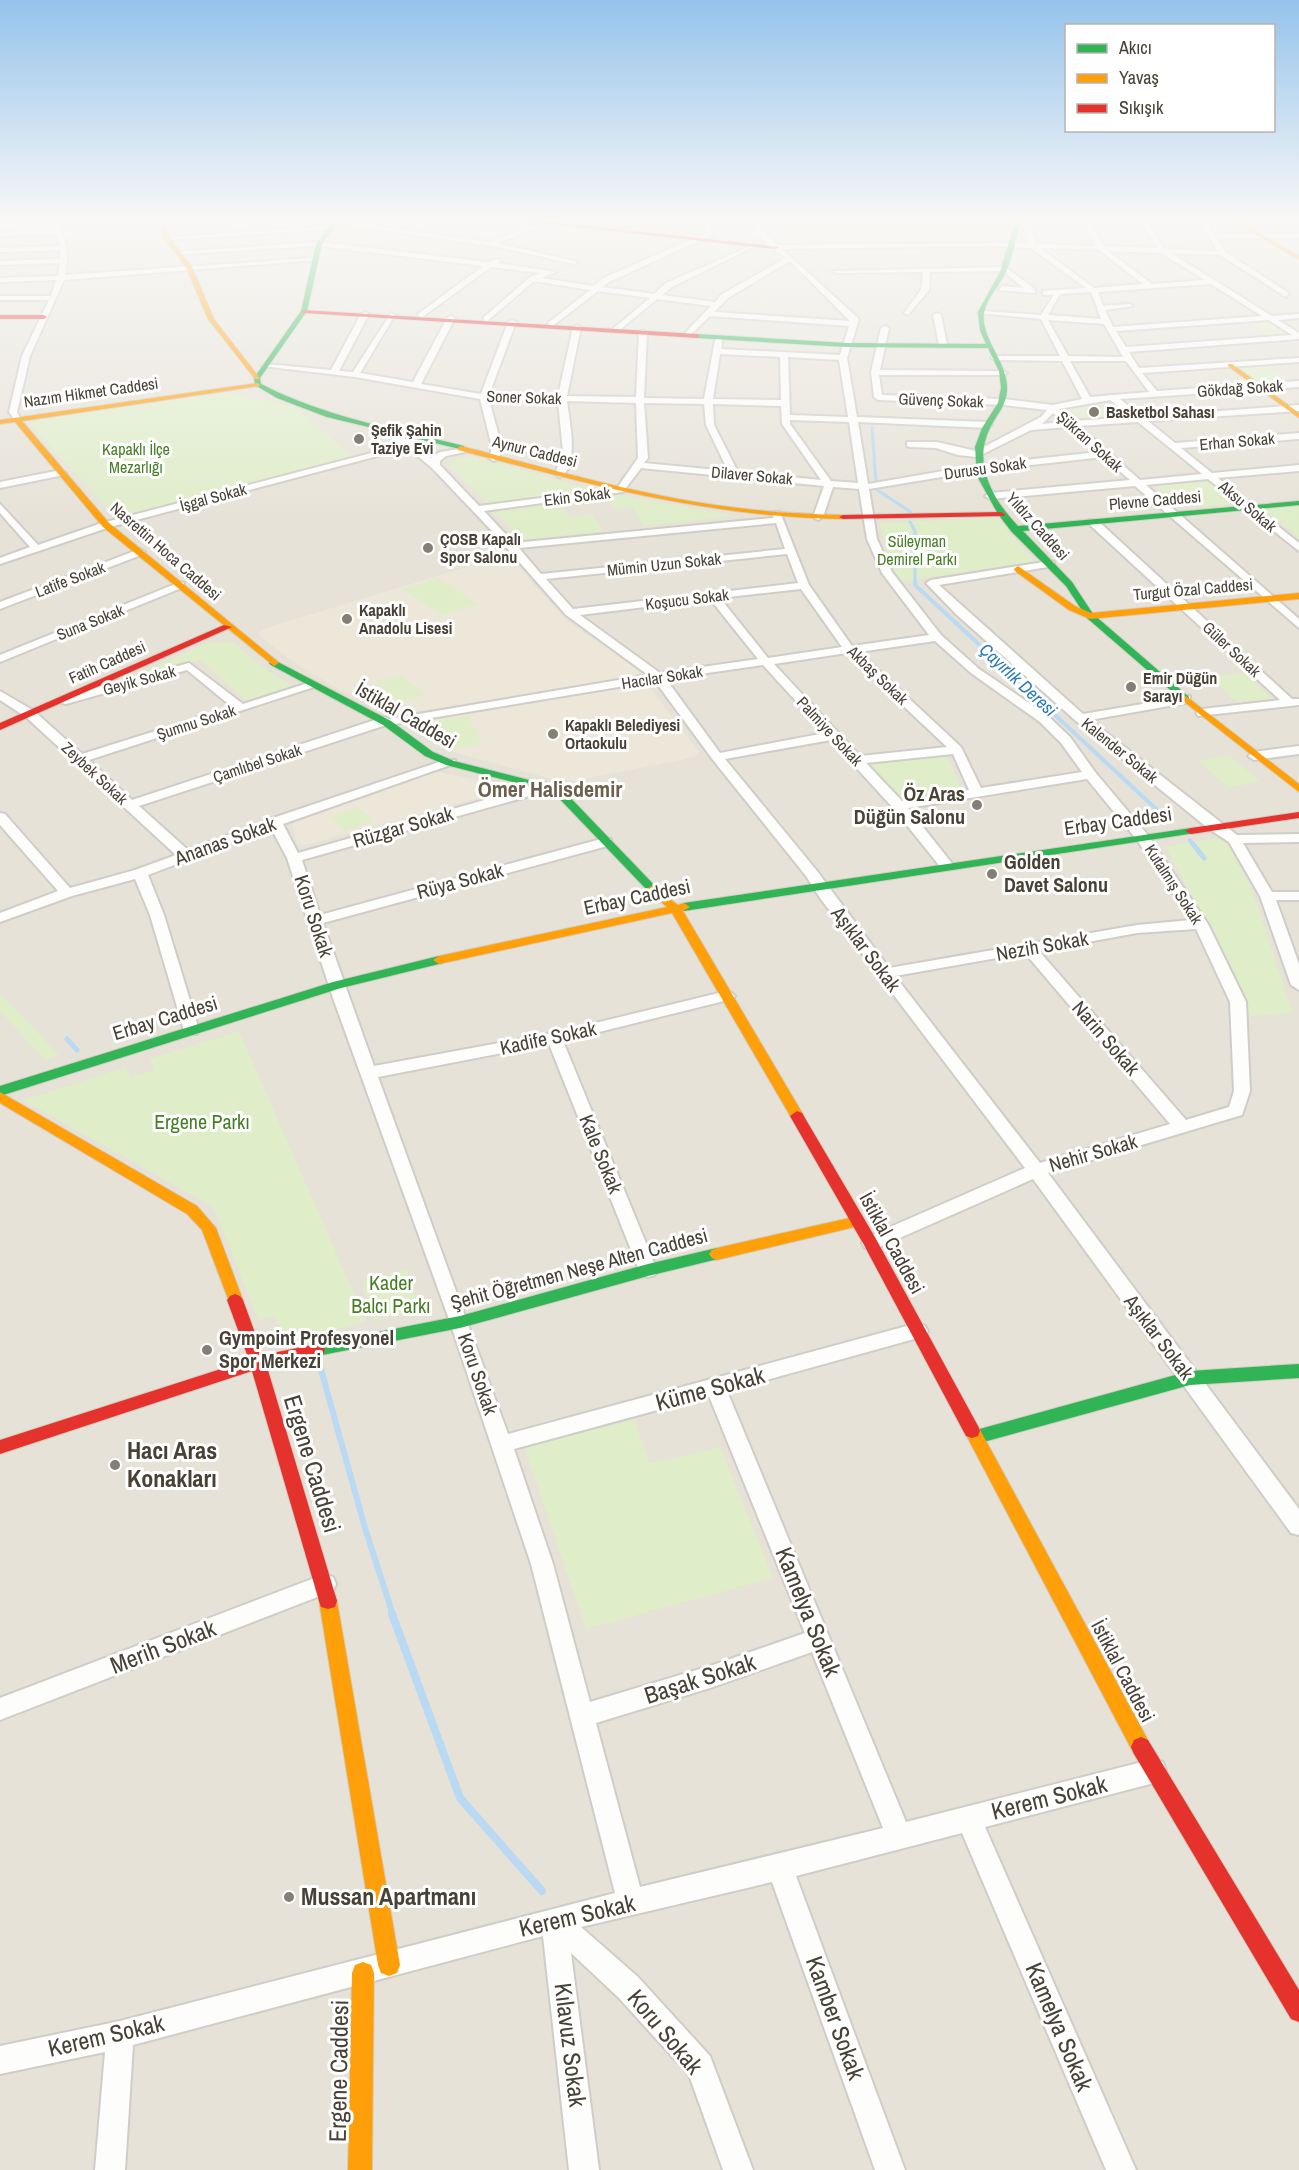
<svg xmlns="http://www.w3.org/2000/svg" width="1299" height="2170" font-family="'Archivo Narrow',sans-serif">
<rect width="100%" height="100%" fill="#f2f0ea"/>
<!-- residential -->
<path fill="#e6e2d7" d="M46,219H1299V2170H0V230L54,228Z"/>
<!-- education -->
<path fill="#ede7d9" d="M500,557H509L567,621L640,672L635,676L393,715L335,687L289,659L258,634L263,629Z
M647,684L699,752L695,757L574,781L552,779L454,752L437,745L405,723Z
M434,771L482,781L477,786L500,792L306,845L297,844L292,825L298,819Z"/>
<!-- green -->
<path fill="#dfedc9" d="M1269,320L1290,334L1269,335L1247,322Z
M1267,364L1288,379L1261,384L1236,367Z
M227,393L295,407L353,457L116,518L30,425L39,419Z
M1109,406L1120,415L1079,418L1068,409Z
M475,457L599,491L488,504L448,465L452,459Z
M1208,479L1238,503L1203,507L1192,497L1169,499L1153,484Z
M616,494L735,516L644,526L632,507L616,509L605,496Z
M559,503L570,517L592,514L603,531L522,540L492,510Z
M1299,505V538L1262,508Z
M992,518L999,520L1034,561L898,582L893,573L879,523Z
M438,578L478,604L442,615L402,589Z
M233,642L261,666L291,685L289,689L246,700L200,660L119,684L117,683L207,643Z
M1245,673L1272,699L1236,702L1211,676Z
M399,675L426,694L401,702L375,683Z
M468,715L482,744L449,749L437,720Z
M946,755L962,790L899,798L868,764Z
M1228,755L1260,781L1229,788L1198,761Z
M358,807L373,820L344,831L329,817Z
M1224,837L1251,887L1293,1013L1250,1016L1234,972L1165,846Z
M0,993L59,1055L45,1060L0,1011Z
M239,1031L366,1321L285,1344L274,1316L259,1320L213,1207L23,1100L126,1067L130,1077L154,1070L150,1059Z
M407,1269L419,1308L374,1321L362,1281Z
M634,1420L649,1462L677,1458L720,1447L773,1578L586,1629L524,1447Z"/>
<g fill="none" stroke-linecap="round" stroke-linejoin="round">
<!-- stream-far4 -->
<path stroke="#b9daf2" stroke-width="3" d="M872,428L876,482
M877,490L911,512
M910,522L915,531V583"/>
<!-- stream-far3 -->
<path stroke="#b9daf2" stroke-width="4" d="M915,582V585L1167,819
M1190,840L1194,846"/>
<!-- stream-far2 -->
<path stroke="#b9daf2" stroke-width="5" d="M1193,844L1204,858
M67,1039L77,1050"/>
<!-- stream-far1 -->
<path stroke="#b9daf2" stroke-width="6" d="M317,1355L365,1528L393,1615"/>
<!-- stream -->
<path stroke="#b9daf2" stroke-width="8" d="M392,1614L460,1798L542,1891"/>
<!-- street casing -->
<g stroke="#d0cdc8" stroke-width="4">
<path id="street" d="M51,219H57C65,238 70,255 65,275L313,258L316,260L64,280L30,356L17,412L21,420L17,423L9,412L22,356L49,300H0V296H51L56,280L0,282V278L58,276L60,263L0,265V261L60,259V250L0,252V248L60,246L57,234L0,236V232L55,230Z
M198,219H242L161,225L158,223Z
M578,219H584L588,230H584Z
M703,219H709L712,235L609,282L602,287L654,294L666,283L753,245V247L672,287L662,295L715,302L722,294L786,258C772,248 754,238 754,219H760V228L777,245L1029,243L1025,230L1017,223L889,219H1019L1031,229L1036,244L1096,246L1082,219H1088L1103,246L1157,248L1140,219H1146L1164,249L1217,251L1199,219H1205L1214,234H1299V238H1217L1225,252L1289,293L1286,297L1220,255L1171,253L1272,316L1299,314V318L1278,320L1299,333V339L1129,352L1139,368L1299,358V362L1142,373L1157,391L1299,381V387L1120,399L1142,417L1299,405V411L1148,421L1175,443L1299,433V439L1181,448L1212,473L1299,465V471L1218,478L1299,543V551L1208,479L1146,485L1299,619V628L1135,486L990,499L985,496L990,493L1130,480L1103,457L978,471L869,489L877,539L892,572L941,635L979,669L1048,716L1070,737L1095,772L1147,834L1208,924L1246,1002L1250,1091L1242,1115L1048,1173L1299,1509V1535L1291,1533L1033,1179L877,1248H865L862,1243L865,1238L1025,1168L820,898L806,876L713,760L655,681L383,726L139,806L188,850L270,819L445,760H455L456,763L283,824L298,853L541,784L546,783L553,787L551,790L302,860L320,915L601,839H611V845L323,923L374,1066L554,1033L727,991L732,993L735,996L732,999L563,1041L657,1270L655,1275L648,1277L641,1275L639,1270L549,1044L378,1077L508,1434L918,1323L925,1326L928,1331L925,1336L727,1391L906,1822L1154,1759L1163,1762L1166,1771L1163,1780L1154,1783L985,1827L1136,2170H1106L962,1833L796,1876L905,2170H875L772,1882L581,1927L638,1977L710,2056L753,2170H723L689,2075L618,1997L571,1953L599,2170H569L543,1936L133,2045L125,2170H95L105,2052L0,2074V2046L120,2021L615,1893L531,1564L450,1322L333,998L287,858L271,828L148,875L164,915L199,1030L197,1034H185L150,915L135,879L72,896L0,922V913L58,891L0,825V813L5,814L70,888L135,870L176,855L26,717L0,700V691L34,711L82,754L232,707L187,670L66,704L62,703V697L189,663L243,704L311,682L317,686L89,760L132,800L384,717L389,719L648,675L566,615L492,531L432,468L408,448L110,527L0,564V558L30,547L0,513V504L38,545L102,523L402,445L375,429L374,427L378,424L411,442H418L417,446L431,458L440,452L465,448V452L446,456L440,461V465L479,506L617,488L638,458L636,403L567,401C569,419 580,467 560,477L555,474L563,452L558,401L489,400L502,447L499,458L494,461L489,458L492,447L480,399L355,377L262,366L266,364L331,370L361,314L365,312L369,314L339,371L353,372L391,313L395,315L360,373L413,382L447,318L451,316L455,318L421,384L481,394L508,322L512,320L516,322L489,395L558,396L573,327L577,325L581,327L567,396L636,397L639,332L643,330L647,332L644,398L704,399L716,335L723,337L721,349L840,355L849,326L710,316L688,337L685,333L711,306L657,299L617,332L614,328L650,298L598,291L551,327L548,323L590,290L534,281L486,322L483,318L530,277L542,273L491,267L421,318L418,314L483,266L319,246L180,254L177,252L319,242L488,262L498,259L501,261L497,263L556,272L541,278L594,286L603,278L706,233ZM990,246L1031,248L1086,288L1043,291V295H1054L1041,315L982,311L978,313L1041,319L1060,356H995L991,358L995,360L1062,361L1082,399L1053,405L1004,399L882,395L879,375H1003L1007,373L1003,371L880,370L889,328L885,326L881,328L871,372L874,397L878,400L1004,405L1047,410L1041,417L976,451L937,442H907V446L910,447L936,448L958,455L977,457L1031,430L1069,427L1098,452L978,465L868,484L858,422L988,428L992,425L988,422L857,417L847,358L859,319L782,249ZM1040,248L1099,250L1143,284L1094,288ZM1108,251L1161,253L1205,280L1152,284ZM790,261L850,321L714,312L728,298ZM1211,284L1262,316L1113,327L1105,310L1133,306L1129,304L1103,306L1098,292ZM1091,292L1101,319L1048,315L1060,294ZM1048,320L1104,324L1123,357L1068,356ZM1269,320L1292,335L1126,347L1116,331ZM720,354L780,357L781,400L713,399ZM788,357L839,360L848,417L790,415ZM1070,361H1126L1149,392L1090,397ZM1110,400L1132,417L1073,421L1059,409ZM644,403L704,404L706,425L728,471L644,463L648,458ZM713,404L781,406L782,424L821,480L738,472L714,425ZM1053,413L1064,422L1042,424ZM790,420L849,422L858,483L831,481L790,424ZM1138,422L1202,474L1140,480L1079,426ZM641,468L824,486L813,517L818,520L823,517L833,487L859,489L867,539L882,573L929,635L852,646L809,585L780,512H774L773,518L514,543L484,511L623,492ZM776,523L785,549L541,574L519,548ZM787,554L798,583L573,609L546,579ZM801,589L842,647L768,658L720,598ZM710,599L758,659L660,673L580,615ZM935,641L971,673L1040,722L1061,743L1082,772L981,788L961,747L859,652ZM847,653L947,747L860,756L774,664ZM763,665L825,733L720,753L666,679ZM831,740L894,809L942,869L947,870L954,866L908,808L1087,779L1137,840L1191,920L1137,925L889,968L817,871L725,759ZM953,754L969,790L902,801L866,763ZM1196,929L1230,1002L1234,1091L1229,1107L1186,1120L1039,951L1137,933ZM1025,953L1170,1124L1040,1163L895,976ZM709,1396L805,1633L710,1666L590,1702L553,1564L514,1449ZM812,1652L883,1828L640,1887L596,1723L710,1688Z
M336,220L488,242L542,222L544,225L497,243L577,262L574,264L498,247L334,223Z
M330,226L332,229L167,240L164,238Z
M1005,267L1035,289V293L999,290L1002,286L1024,288L1003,271L930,272L929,290L908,315L904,313L921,290L923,272L837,273L833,271Z
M937,313L941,315L947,345L943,347L939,345L933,315Z
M61,470L66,473L64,475L0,488V482Z
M1089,520H1097L1292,699H1299V705L1198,716L1196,713L1202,709L1280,700L1089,524Z
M140,549L145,552L144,554L0,609V602Z
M1050,561L1054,562V566L939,585L1083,714L1190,696V702L1186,703L1090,720L1237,835L1299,834V842L1243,843L1272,892H1299V900H1276L1299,964V990L1291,985L1260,896L1229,842L1209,829L1076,721L957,615L926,583L931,580Z
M180,582L184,583V587L0,662V655Z
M1299,746V754L1254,760L1248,756L1254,752Z
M325,1574L333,1577L336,1584L333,1591L0,1720V1698Z"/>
</g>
<!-- fast casing -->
<g stroke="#d1cdc1" stroke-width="2">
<path id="fast" d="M335,219H341L322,244L307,311L260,378L261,384C325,417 395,429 464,446V450L327,417L277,398L255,385L254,378L301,311L316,244Z
M1016,219H1022C1016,236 1013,255 1006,272C1000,285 986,299 984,313C980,339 1009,362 1007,391C1006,406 997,414 990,428C972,463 993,500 1018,526L1299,501V505L1023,531L1072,582L1093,614L1189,697V701H1183L1087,618L1066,586L1011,531L998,514L977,476L975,447L982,428L998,403L1001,388L999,371L988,348L847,347L697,338L694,336L697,334L847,343L986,344L980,330L978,312L1000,272Z
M274,660L391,721L433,752L454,761L561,788L658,889L652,892L648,891L553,792L446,765L425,756L383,725L271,665L269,663Z
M1191,828L1195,829V833L684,911L678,907L684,903Z
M439,956L443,957L445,960L443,963L341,988L0,1096V1086L333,982Z
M717,1248L722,1250L725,1254L722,1258L648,1276L460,1328L317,1356L311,1354L309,1350L311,1346L317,1344L460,1316L648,1264Z
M1299,1364V1378L1190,1385L976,1444L970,1442L968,1437L970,1432L976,1430L1190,1371Z"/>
</g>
<!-- slow casing -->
<g stroke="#d1cdc1" stroke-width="2">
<path id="slow" d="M157,219H163L170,238L192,267L214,319L259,377V379H255L208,319L186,267L164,238Z
M1229,219H1236L1299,256V260Z
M1228,364H1232L1299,413V418L1228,366Z
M258,383L260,386L22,421L109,523L277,661L279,663L274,666L103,527L15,422L0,424V420Z
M461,446C555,470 650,499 747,509C779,513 811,514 843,515L847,517L843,519C707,517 589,484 458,450L457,448Z
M1018,566L1075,606L1091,613L1299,593V599L1090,619L1069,610L1015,571L1014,569Z
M1186,696L1299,784V792L1183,701L1181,699Z
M652,886L678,905L684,903L690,907L683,911L804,1116L802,1119H792L672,913L439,964L433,960L439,956L667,907L646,889Z
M0,1092L197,1206L216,1228L243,1300L240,1304L235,1306L230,1304L202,1230L187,1214L0,1103Z
M858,1216L863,1217L865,1221L863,1225L717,1260L712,1258L709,1254L712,1250L717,1248Z
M972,1424L978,1426L1148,1740L1151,1747L1148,1754L1141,1757L1134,1754L964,1431L966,1426Z
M328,1593L335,1595L337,1601L400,1965L397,1973L389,1976L381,1973L378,1965L319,1601L321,1595Z
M363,1962L371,1965L374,1973L372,2170H348L352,1973L355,1965Z"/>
</g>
<!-- jam casing -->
<g stroke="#d1cdc1" stroke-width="2">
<path id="jam" d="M502,219H522L779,247L776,249Z
M302,310L697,334L700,336L697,338L304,313Z
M0,315H44L47,317L44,319H0Z
M1001,512L1005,514L1004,516L843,519L839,517L843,515Z
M224,625L232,627L0,730V723Z
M1299,812V818L1191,834L1185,831L1191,828Z
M797,1111L802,1113L876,1239L978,1426L980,1431L978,1436L972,1438L966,1436L864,1245L790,1116Z
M235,1294L240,1296L243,1300L263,1355L317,1344L323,1346L325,1350L323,1354L317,1356L267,1367L337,1601L335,1607L328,1609L321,1607L319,1601L252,1371L0,1454V1440L249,1360L227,1300L230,1296Z
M1141,1737L1148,1740L1299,1990V2022L1291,2019L1134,1754L1131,1747L1134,1740Z"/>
</g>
<!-- street -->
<use href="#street" fill="#fdfdfc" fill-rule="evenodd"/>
<!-- fast -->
<use href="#fast" fill="#30b455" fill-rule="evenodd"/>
<!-- slow -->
<use href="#slow" fill="#ff9f0a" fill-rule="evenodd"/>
<!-- jam -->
<use href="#jam" fill="#e5322d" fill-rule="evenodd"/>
</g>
<!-- sky -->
<linearGradient id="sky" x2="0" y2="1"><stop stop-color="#95c3ec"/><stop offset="0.42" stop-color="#f9f8f6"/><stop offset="1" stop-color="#f9f8f6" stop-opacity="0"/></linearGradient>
<rect width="1299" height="523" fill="url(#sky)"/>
<!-- markers -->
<g fill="#847e75" stroke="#fff" stroke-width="2">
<circle cx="1094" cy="412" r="6"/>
<circle cx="359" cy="439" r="6"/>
<circle cx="428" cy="548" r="6"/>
<circle cx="347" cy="619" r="6"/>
<circle cx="1131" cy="687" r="6"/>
<circle cx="553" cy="734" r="6"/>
<circle cx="977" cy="805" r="6"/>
<circle cx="992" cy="874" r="6"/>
<circle cx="207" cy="1350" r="6"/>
<circle cx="115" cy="1465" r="6"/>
<circle cx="289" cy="1897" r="6"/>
</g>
<g text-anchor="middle" stroke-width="6" stroke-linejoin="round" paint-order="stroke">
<!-- far-street labels -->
<g font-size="16" fill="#484136" stroke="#fff">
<text transform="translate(1240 388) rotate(-4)" y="6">Gökdağ Sokak</text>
<text transform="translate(91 392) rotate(-8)" y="6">Nazım Hikmet Caddesi</text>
<text transform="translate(524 397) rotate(2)" y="6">Soner Sokak</text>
<text transform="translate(941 400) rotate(2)" y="6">Güvenç Sokak</text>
<text transform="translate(1090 441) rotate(42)" y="6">Şükran Sokak</text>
<text transform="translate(1237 441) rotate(-5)" y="6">Erhan Sokak</text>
<text transform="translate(535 451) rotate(14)" y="6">Aynur Caddesi</text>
<text transform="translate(985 468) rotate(-8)" y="6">Durusu Sokak</text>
<text transform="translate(752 475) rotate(5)" y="6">Dilaver Sokak</text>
<text transform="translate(577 496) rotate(-7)" y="6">Ekin Sokak</text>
<text transform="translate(213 497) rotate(-15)" y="6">İşgal Sokak</text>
<text transform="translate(1155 500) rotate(-5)" y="6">Plevne Caddesi</text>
<text transform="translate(1248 506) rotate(40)" y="6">Aksu Sokak</text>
<text transform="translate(1038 526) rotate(48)" y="6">Yıldız Caddesi</text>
<text transform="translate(166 551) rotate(41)" y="6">Nasrettin Hoca Caddesi</text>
<text transform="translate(664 564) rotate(-6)" y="6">Mümin Uzun Sokak</text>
<text transform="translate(70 579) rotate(-21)" y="6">Latife Sokak</text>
<text transform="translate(1193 589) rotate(-5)" y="6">Turgut Özal Caddesi</text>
<text transform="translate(687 599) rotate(-7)" y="6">Koşucu Sokak</text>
<text transform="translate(90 622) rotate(-22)" y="6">Suna Sokak</text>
<text transform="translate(1232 649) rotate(43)" y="6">Güler Sokak</text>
<text transform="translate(107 662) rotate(-24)" y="6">Fatih Caddesi</text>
<text transform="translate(878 675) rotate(44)" y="6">Akbaş Sokak</text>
<text transform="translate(662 677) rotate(-9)" y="6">Hacılar Sokak</text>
<text transform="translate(139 680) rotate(-15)" y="6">Geyik Sokak</text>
<text transform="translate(196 722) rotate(-18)" y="6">Şumnu Sokak</text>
<text transform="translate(830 731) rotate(47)" y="6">Palmiye Sokak</text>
<text transform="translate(1120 750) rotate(39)" y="6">Kalender Sokak</text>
<text transform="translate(257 763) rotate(-18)" y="6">Çamlıbel Sokak</text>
<text transform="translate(95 773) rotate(43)" y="6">Zeybek Sokak</text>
<text transform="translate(1174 884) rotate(57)" y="6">Kutalmış Sokak</text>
</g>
<!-- far-poi labels -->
<g font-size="16" font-weight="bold" fill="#484136" stroke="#fff" text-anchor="start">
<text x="1106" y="418">Basketbol Sahası</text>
<text x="371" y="436">Şefik Şahin<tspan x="371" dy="18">Taziye Evi</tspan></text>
<text x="440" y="545">ÇOSB Kapalı<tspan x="440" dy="18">Spor Salonu</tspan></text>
<text x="359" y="616">Kapaklı<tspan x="359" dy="18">Anadolu Lisesi</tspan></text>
<text x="1143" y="684">Emir Düğün<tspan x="1143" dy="18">Sarayı</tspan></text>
<text x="565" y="731">Kapaklı Belediyesi<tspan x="565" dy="18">Ortaokulu</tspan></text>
</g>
<!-- far-park labels -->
<g font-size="16" fill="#467e25" stroke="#fff">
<text x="136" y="455">Kapaklı İlçe<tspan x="136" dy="18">Mezarlığı</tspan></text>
<text x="917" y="547">Süleyman<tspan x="917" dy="18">Demirel Parkı</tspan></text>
</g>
<!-- far-water labels -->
<g font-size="18" font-style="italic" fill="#287bbb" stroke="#fff">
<text transform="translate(1018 680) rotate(43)" y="6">Çayırlık Deresi</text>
</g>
<!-- street labels -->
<g font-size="20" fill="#484136" stroke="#fff">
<text transform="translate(406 715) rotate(30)" y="7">İstiklal Caddesi</text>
<text transform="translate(1118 821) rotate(-8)" y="7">Erbay Caddesi</text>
<text transform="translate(403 827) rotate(-16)" y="7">Rüzgar Sokak</text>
<text transform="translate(225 841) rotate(-20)" y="7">Ananas Sokak</text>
<text transform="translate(460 881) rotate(-15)" y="7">Rüya Sokak</text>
<text transform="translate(637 897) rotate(-12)" y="7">Erbay Caddesi</text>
<text transform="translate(314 916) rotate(72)" y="7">Koru Sokak</text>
<text transform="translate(1042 946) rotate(-10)" y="7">Nezih Sokak</text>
<text transform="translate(866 949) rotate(53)" y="7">Aşıklar Sokak</text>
<text transform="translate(165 1018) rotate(-17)" y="7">Erbay Caddesi</text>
<text transform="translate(548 1038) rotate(-12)" y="7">Kadife Sokak</text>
<text transform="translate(1106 1038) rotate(49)" y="7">Narin Sokak</text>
<text transform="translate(1093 1153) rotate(-16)" y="7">Nehir Sokak</text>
<text transform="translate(601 1154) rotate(68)" y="7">Kale Sokak</text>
<text transform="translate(892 1243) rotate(61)" y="7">İstiklal Caddesi</text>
<text transform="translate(579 1269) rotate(-15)" y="7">Şehit Öğretmen Neşe Alten Caddesi</text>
<text transform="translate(1159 1337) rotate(53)" y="7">Aşıklar Sokak</text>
<text transform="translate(478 1374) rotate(71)" y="7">Koru Sokak</text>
<text transform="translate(1123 1671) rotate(62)" y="7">İstiklal Caddesi</text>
</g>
<!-- poi labels -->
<g font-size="20" font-weight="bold" fill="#484136" stroke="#fff" text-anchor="start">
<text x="965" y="801" text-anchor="end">Öz Aras<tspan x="965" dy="23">Düğün Salonu</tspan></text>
<text x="1004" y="869">Golden<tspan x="1004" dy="23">Davet Salonu</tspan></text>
<text x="219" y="1345">Gympoint Profesyonel<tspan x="219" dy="23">Spor Merkezi</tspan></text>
</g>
<!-- park labels -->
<g font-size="20" fill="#467e25" stroke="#fff">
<text x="202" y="1129">Ergene Parkı</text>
<text x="391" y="1290">Kader<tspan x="391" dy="23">Balcı Parkı</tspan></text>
</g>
<!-- far-district labels -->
<g font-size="22" font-weight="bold" fill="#6c5f4c" stroke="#fff">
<text x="550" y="797">Ömer Halisdemir</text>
</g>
<!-- near-street labels -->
<g font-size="24" fill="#484136" stroke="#fff">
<text transform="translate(710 1389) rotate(-15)" y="8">Küme Sokak</text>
<text transform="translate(312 1464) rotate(73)" y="8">Ergene Caddesi</text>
<text transform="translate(808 1612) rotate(68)" y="8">Kamelya Sokak</text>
<text transform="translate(163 1647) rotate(-21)" y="8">Merih Sokak</text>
<text transform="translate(700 1679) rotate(-18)" y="8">Başak Sokak</text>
<text transform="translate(1049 1798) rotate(-14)" y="8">Kerem Sokak</text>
<text transform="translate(577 1916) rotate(-13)" y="8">Kerem Sokak</text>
<text transform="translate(835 2018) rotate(70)" y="8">Kamber Sokak</text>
<text transform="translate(1059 2027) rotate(67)" y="8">Kamelya Sokak</text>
<text transform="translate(665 2032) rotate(50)" y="8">Koru Sokak</text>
<text transform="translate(106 2036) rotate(-13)" y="8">Kerem Sokak</text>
<text transform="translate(570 2045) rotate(83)" y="8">Kılavuz Sokak</text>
<text transform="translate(339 2071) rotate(-89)" y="8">Ergene Caddesi</text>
</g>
<!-- near-poi labels -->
<g font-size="24" font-weight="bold" fill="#484136" stroke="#fff" text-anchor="start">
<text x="127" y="1459">Hacı Aras<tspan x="127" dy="28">Konakları</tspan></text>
<text x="301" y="1905">Mussan Apartmanı</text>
</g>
</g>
<!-- legend -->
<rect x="1065" y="24" width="210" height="108" fill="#ffffff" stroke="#b6b3af" stroke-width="1.5"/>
<rect x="1077" y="44" width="30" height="9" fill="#30b455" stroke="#b6b3af" stroke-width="1.5"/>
<text x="1119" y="54" font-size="18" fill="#484136">Akıcı</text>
<rect x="1077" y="74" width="30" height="9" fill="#ff9f0a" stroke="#b6b3af" stroke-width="1.5"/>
<text x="1119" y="84" font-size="18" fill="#484136">Yavaş</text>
<rect x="1077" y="104" width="30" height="9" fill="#e5322d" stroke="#b6b3af" stroke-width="1.5"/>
<text x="1119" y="114" font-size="18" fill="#484136">Sıkışık</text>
</svg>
